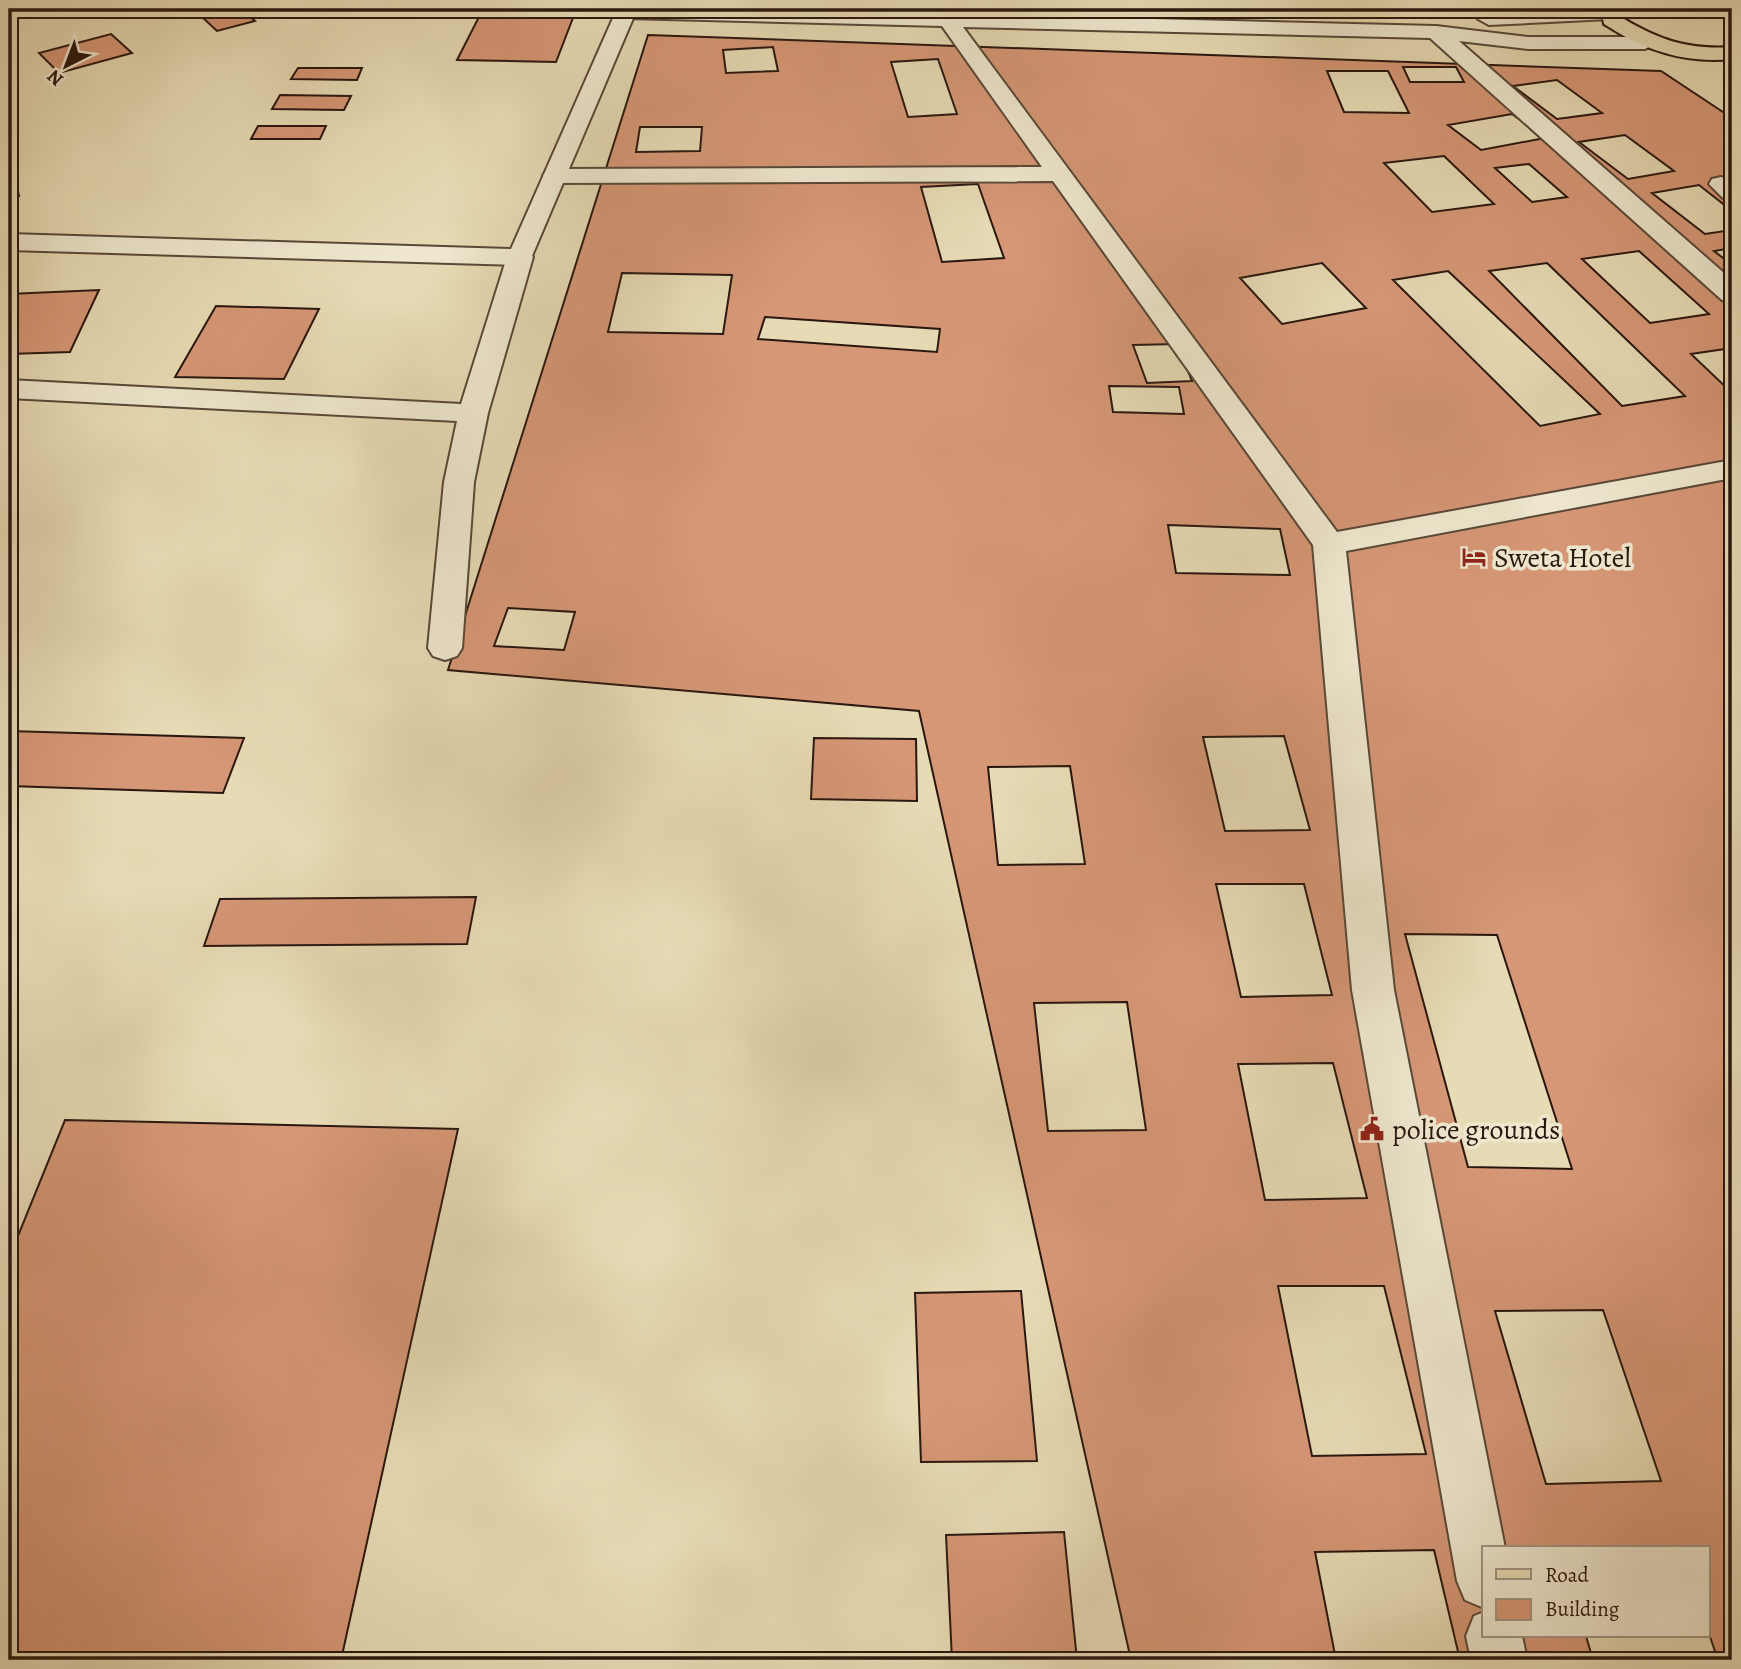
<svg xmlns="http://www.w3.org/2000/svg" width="1741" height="1669" font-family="Alegreya,serif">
<rect width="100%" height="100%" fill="#e7dbb5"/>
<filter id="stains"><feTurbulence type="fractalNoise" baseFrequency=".00286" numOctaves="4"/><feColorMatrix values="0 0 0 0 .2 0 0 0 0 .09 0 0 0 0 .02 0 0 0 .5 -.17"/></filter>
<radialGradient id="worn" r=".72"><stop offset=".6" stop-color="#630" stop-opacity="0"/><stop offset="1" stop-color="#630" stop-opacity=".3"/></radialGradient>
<!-- building -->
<path fill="#d69776" stroke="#29170f" stroke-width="2" fill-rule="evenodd" d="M233,9H241L255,21L217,31L202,17Z
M483,9H526L576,10L556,62L457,60Z
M111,34L132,53L59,73L39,53Z
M648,35L1661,71L1732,118V1660H1131L919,711L448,670ZM1484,1548H1708V1636H1484Z
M773,47L778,71L726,73L723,50Z
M938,59L957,114L908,117L891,62Z
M1403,67H1456L1464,82H1410Z
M298,68H362L357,80L291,79Z
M1327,71H1388L1409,113L1344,112Z
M1557,80L1602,113L1557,119L1513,86Z
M280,95L351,96L344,110L272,109Z
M1512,114L1545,138L1481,150L1448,125Z
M258,126H326L320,139H251Z
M640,127H702L700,151L636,152Z
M1625,135L1674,171L1628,179L1579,142Z
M1444,156L1494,204L1432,212L1384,163Z
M1529,164L1567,197L1532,202L1495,168Z
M9,170H14L19,196L9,197Z
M978,184L1004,258L942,262L921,187Z
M1699,185L1732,211V230L1705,234L1652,193Z
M1732,248V265L1714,251Z
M1639,251L1709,314L1650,323L1582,259Z
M1322,263L1366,308L1282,324L1240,278Z
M1547,263L1685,396L1622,406L1489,271Z
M1448,271L1600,414L1540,426L1393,280Z
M622,273L732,275L723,334L608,332Z
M99,290L70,352L9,354V294Z
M216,306L319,309L284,379L175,377Z
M765,317L940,329L937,352L758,339Z
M1177,344L1192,381L1147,383L1133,345Z
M1732,348V393L1691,354Z
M1109,386L1179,387L1184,414L1113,412Z
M1168,525L1280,529L1290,575L1176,573Z
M508,608L575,612L564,650L494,646Z
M9,731L244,738L223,793L9,786Z
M1284,736L1310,830L1225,831L1203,737Z
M814,738L916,739L917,801L811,799Z
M1070,766L1085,864L998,865L988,767Z
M1216,884H1304L1332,995L1241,997Z
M476,897L467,944L204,946L220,899Z
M1405,934L1497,935L1572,1169L1468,1167Z
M1127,1002L1146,1130L1048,1131L1034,1003Z
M1333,1063L1367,1198L1265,1200L1238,1064Z
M65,1120L458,1129L341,1660H9V1258Z
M1278,1286H1384L1426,1454L1312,1456Z
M1021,1291L1037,1461L921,1462L915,1293Z
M1603,1310L1661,1481L1546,1484L1495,1311Z
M1064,1532L1077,1660H952L946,1535Z
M1434,1550L1460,1660H1336L1315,1552Z
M1708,1631L1718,1660H1593L1586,1636H1708Z"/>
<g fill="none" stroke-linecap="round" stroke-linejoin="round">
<!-- minor casing -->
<g stroke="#584838" stroke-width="4">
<path id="minor" d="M618,9H748L1436,26L1528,37H1645L1656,43L1645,49H1528L1459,41L1732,280V302L1722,300L1430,38L963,27L1337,532L1732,460V478L1346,551L1394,990L1505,1548H1484V1608L1465,1600L1457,1581L1352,990L1313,545L1053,181L555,183L546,181L543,176L546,171L555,169L1042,167L942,26L626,18L619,16L616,12Z
M1569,9H1617L1619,13L1609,19L1489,25L1478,19L1489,13Z
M1721,177L1732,181V200L1723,198L1709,184L1712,179Z
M520,249L529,251L533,257L488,413L474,482L462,648L457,656L445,660L433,656L428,648L444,482L457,421L9,398V380L461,404L507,257L511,251Z
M1484,1612V1636H1522L1527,1660H1471L1466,1636L1474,1616Z"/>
</g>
<!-- tertiary casing -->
<g stroke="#584838" stroke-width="4">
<path id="tertiary" d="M617,9H637L529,263L520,265L9,250V234L511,249Z"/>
</g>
<!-- primary casing -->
<g stroke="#29170f" stroke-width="4">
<path id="primary" d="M1601,9H1621V17C1658,40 1689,50 1732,47V59C1684,64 1644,50 1604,24Z"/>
</g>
<!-- minor -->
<use href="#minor" fill="#efe8cf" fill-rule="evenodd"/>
<!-- tertiary -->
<use href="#tertiary" fill="#efe8cf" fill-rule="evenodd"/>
<!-- primary -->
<use href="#primary" fill="#e7dbb5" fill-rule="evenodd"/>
</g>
<!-- icons -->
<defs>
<g id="hotel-bare" transform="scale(1.89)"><path d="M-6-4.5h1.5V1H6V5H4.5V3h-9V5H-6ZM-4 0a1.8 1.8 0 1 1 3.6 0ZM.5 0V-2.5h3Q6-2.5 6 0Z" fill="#8f2418" stroke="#efe8cf" stroke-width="2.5" paint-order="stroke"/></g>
<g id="civic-bare" transform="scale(1.89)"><path d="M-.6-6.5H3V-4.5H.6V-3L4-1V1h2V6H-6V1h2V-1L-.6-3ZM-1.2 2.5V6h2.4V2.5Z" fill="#8f2418" stroke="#efe8cf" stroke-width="2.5" paint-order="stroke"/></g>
</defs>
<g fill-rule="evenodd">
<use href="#hotel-bare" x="1474" y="557"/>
<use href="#civic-bare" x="1372" y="1129"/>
</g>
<g text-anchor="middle" stroke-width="7" stroke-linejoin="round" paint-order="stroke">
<!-- poi labels -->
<g font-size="28" fill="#29170f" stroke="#efe8cf" text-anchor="start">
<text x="1494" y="567">Sweta Hotel</text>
<text x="1392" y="1139">police grounds</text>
</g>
</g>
<!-- margin -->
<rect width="1741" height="1669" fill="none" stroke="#e7dbb5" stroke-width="35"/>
<rect x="10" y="10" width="1720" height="1648" fill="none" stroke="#29170f" stroke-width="3.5"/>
<rect x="18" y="18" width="1706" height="1634" fill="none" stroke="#29170f" stroke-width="2"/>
<!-- legend -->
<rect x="1482" y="1546" width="228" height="91" fill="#efe8cf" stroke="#a09482" stroke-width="2"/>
<rect x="1496" y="1569" width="35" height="10" fill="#e7dbb5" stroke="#a09482" stroke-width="2"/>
<text x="1545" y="1582" font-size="21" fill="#29170f">Road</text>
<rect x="1496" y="1599" width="35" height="21" fill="#d69776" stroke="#a09482" stroke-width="2"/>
<text x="1545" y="1616" font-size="21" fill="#29170f">Building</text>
<!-- north arrow -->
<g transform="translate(66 66) rotate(222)" stroke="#efe8cf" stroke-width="5" paint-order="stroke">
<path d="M0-5L12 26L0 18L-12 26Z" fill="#29170f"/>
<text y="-10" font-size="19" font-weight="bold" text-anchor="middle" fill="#29170f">N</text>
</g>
<rect width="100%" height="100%" filter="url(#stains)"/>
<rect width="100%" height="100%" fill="url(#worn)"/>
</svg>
